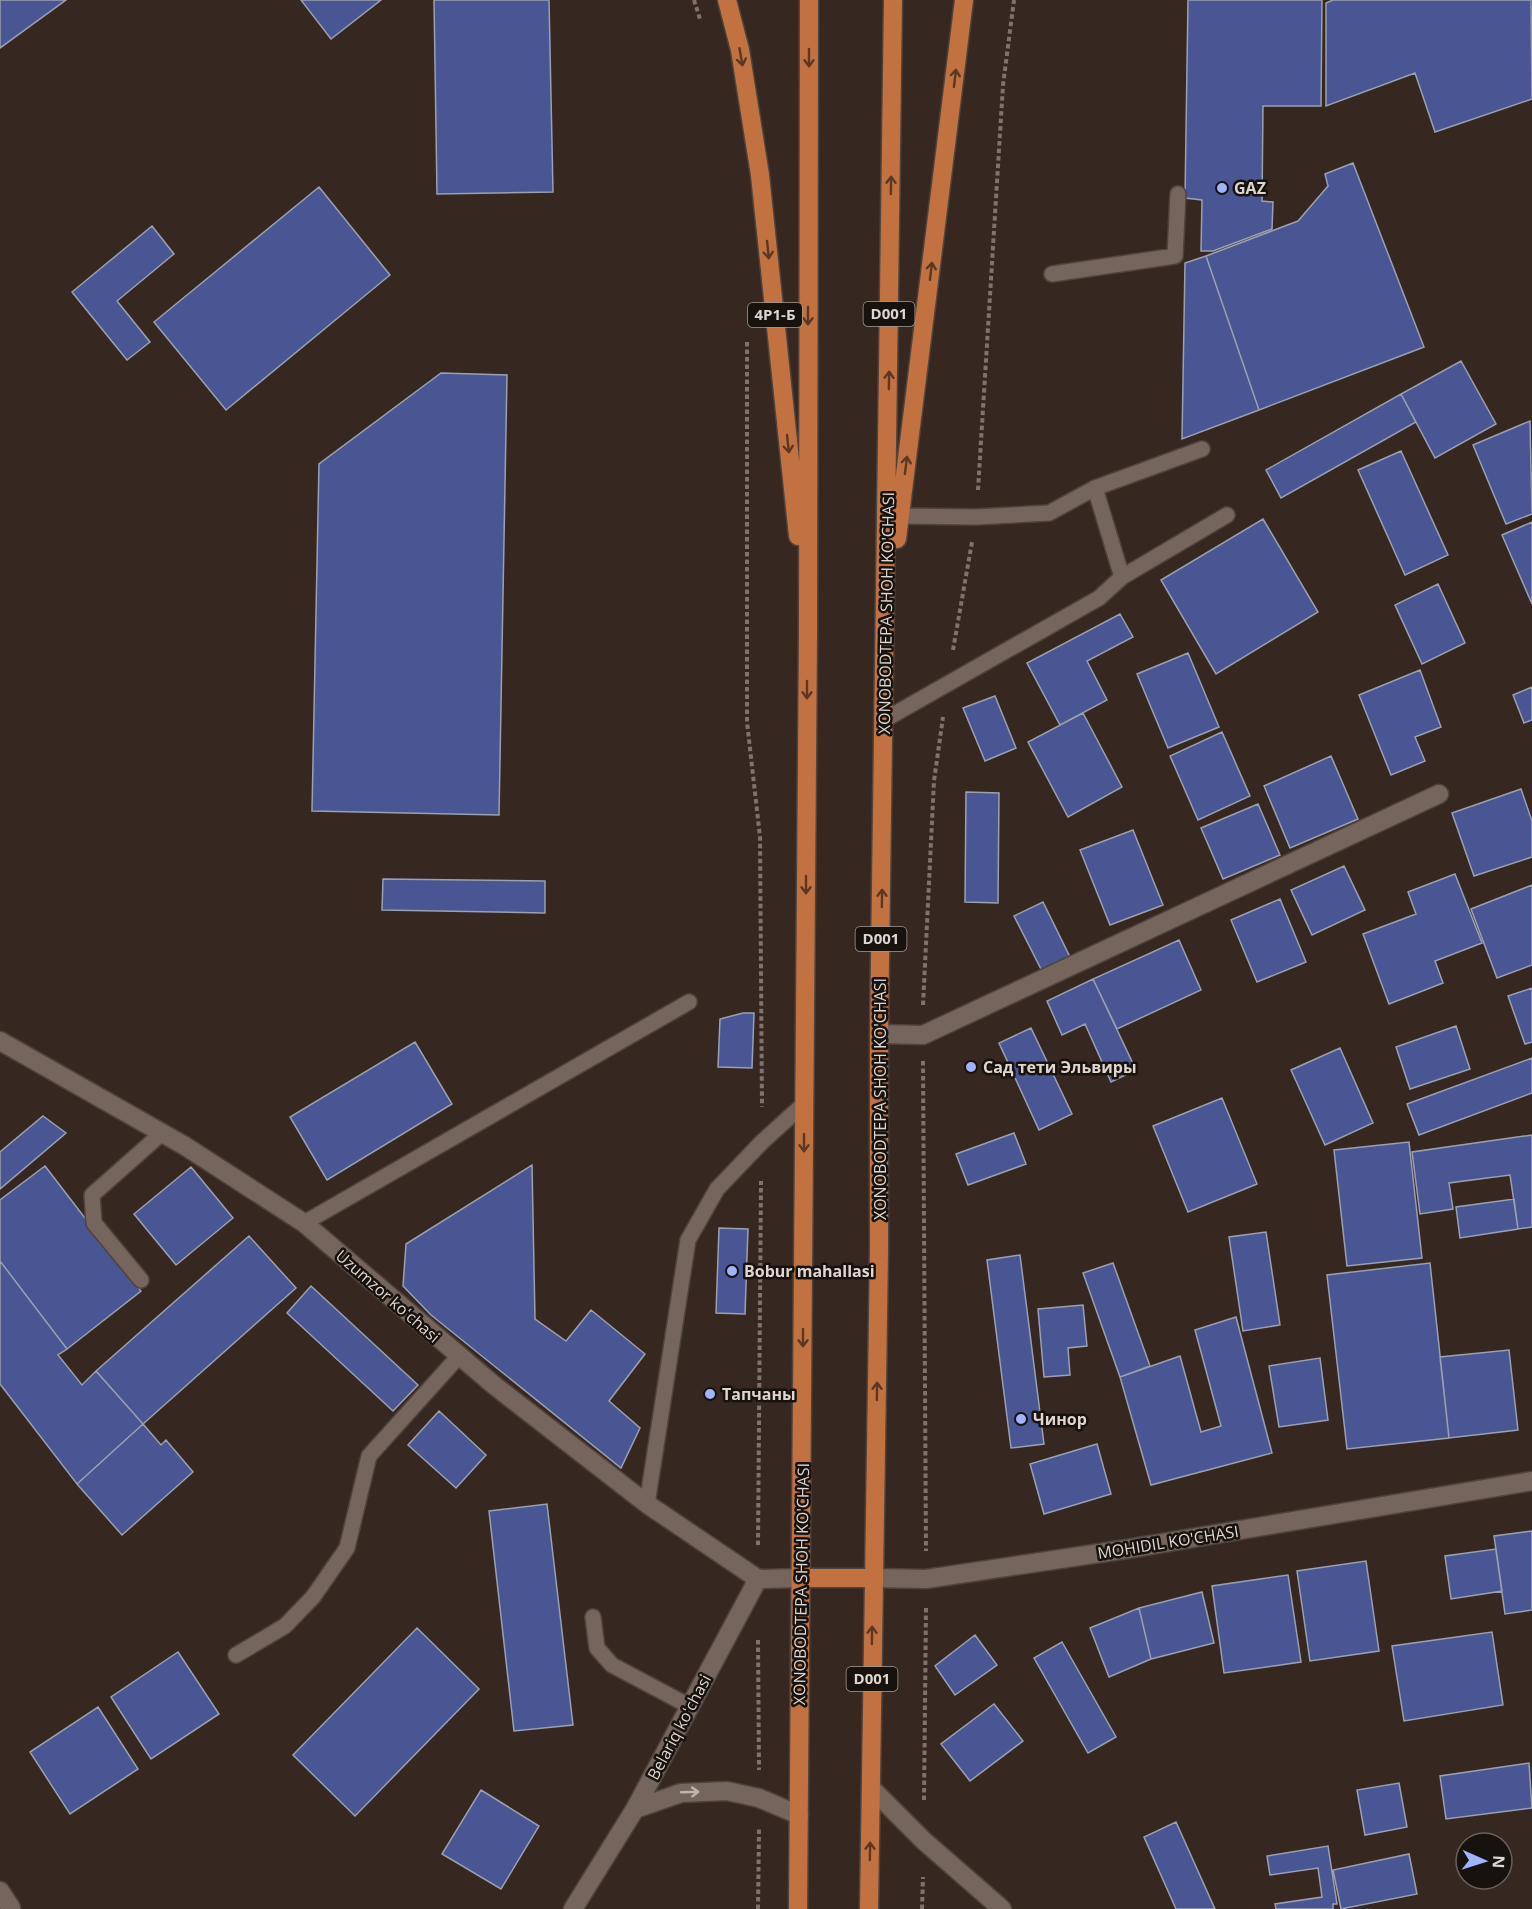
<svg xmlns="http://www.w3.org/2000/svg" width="1532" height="1909" font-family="'Open Sans',sans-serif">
<rect width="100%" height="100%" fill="#362820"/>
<!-- building -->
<path fill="#495693" stroke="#9ba0b1" stroke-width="1.5" d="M0,0H66L0,48Z
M301,0H381L331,39Z
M434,0H549L553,192L437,194Z
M1188,0H1322L1321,106H1263L1262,201L1273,202L1272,229L1213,251H1201L1202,200L1185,198Z
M1333,0H1531L1532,99L1435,132L1415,73L1326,106V3Z
M1353,163L1424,347L1259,410L1206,256L1298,221L1328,186L1325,174Z
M319,187L390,275L226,410L154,322Z
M152,226L174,254L117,301L150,342L127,360L72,292Z
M1206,256L1259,410L1182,439L1185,263Z
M1461,361L1496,424L1435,458L1401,394Z
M441,373L507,375L499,815L312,811L319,464Z
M1401,394L1416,422L1281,498L1266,470Z
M1530,421L1532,514L1506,524L1473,445Z
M1401,451L1448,555L1405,575L1358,470Z
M1263,519L1318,612L1216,674L1161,580Z
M1532,522V604L1502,535Z
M1438,584L1465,643L1422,664L1395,605Z
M1120,614L1133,637L1087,661L1107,700L1060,725L1027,663Z
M1188,653L1219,727L1168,748L1137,674Z
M1420,670L1441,727L1415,737L1425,761L1391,775L1359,695Z
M1532,687V720L1524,723L1513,695Z
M995,696L1016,748L985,761L963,708Z
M1083,713L1122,787L1068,817L1028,742Z
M1222,732L1250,796L1198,820L1170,756Z
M1331,756L1358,819L1290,848L1264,786Z
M1521,789L1532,821V857L1474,876L1452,813Z
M966,792L999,793L998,903L965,902Z
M1258,804L1280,855L1223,879L1201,828Z
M1133,830L1163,905L1110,925L1080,850Z
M1344,866L1365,910L1312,935L1291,890Z
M1455,874L1482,943L1435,961L1443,983L1389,1004L1363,934L1416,914L1408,892Z
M383,879L545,881V913L382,910Z
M1532,885V965L1497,978L1471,909Z
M1280,899L1306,962L1257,982L1231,920Z
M1043,902L1070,957L1042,971L1014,916Z
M1179,940L1201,990L1117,1029L1093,979Z
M1093,979L1136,1070L1111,1082L1085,1024L1062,1035L1047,1001Z
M1532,988V1042L1525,1044L1508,996Z
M743,1013H754L752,1068L718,1067L720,1019Z
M1456,1026L1470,1069L1410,1089L1396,1047Z
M1031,1028L1072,1114L1039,1130L999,1043Z
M415,1042L452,1104L327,1180L290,1117Z
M1340,1048L1373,1123L1325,1145L1291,1070Z
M1532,1058V1093L1419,1135L1407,1104Z
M1222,1098L1257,1184L1188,1212L1153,1126Z
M43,1116L66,1133L0,1189V1152Z
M1014,1133L1026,1164L968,1185L956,1154Z
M1532,1135V1227L1518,1229L1510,1175L1449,1183L1453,1209L1420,1214L1412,1152Z
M1409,1142L1422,1258L1347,1266L1334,1150Z
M532,1165L535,1319L566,1341L591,1310L645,1354L609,1401L640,1428L621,1468L431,1315L403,1286L406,1244Z
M45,1166L141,1291L67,1349L0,1261V1200Z
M191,1167L233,1218L176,1265L134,1214Z
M1514,1199L1518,1229L1460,1238L1456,1207Z
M719,1228L748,1229L745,1314L716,1313Z
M1266,1232L1280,1325L1243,1331L1229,1237Z
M249,1236L296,1288L143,1424L96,1371Z
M1020,1255L1044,1444L1011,1448L987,1260Z
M0,1261L67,1349L58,1355L82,1385L96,1371L143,1424L77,1484L0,1384Z
M1113,1263L1150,1366L1120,1377L1083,1273Z
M1430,1263L1449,1438L1347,1449L1327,1275Z
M311,1286L418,1385L393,1411L287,1313Z
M1083,1305L1087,1346L1068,1348L1070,1375L1044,1377L1038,1309Z
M1236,1317L1272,1453L1151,1485L1120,1377L1180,1356L1201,1432L1221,1426L1195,1330Z
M1509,1350L1518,1430L1449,1438L1440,1357Z
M1320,1358L1328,1420L1279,1427L1269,1366Z
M439,1411L486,1455L456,1488L408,1445Z
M143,1424L161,1445L166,1440L193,1472L122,1535L77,1484Z
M1097,1444L1111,1494L1044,1514L1030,1464Z
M547,1504L573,1725L514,1731L489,1511Z
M1532,1531V1610L1505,1614L1494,1536Z
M1496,1549L1502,1591L1451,1599L1445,1556Z
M1366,1561L1379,1651L1310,1661L1297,1571Z
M1288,1575L1301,1662L1224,1673L1212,1586Z
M1202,1592L1214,1643L1151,1659L1139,1608Z
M1139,1608L1151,1659L1109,1677L1090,1628Z
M417,1628L479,1689L355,1816L293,1755Z
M1492,1632L1503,1705L1404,1721L1392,1646Z
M975,1635L997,1665L955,1695L935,1666Z
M1062,1642L1116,1737L1088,1753L1034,1658Z
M178,1652L219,1714L151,1759L111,1697Z
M994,1704L1023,1741L970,1781L941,1744Z
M98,1707L138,1769L70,1814L30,1752Z
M1529,1763L1532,1808L1446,1819L1440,1776Z
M1399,1783L1407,1827L1365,1835L1357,1790Z
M481,1790L539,1826L501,1889L442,1854Z
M1176,1822L1215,1909H1176L1144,1837Z
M1328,1846L1337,1904H1333V1909H1276L1275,1904L1322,1897L1318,1868L1270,1875L1267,1856Z
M1409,1854L1417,1894L1341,1909L1333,1870Z"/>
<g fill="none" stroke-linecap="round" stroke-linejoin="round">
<!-- service casing -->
<g stroke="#4f433d" stroke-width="18">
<path id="service" d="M1052,274L1175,256L1178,194
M1095,488L1122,577
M900,516L976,517L1049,513L1095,488L1202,449
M884,720L1099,598L1122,577L1227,515
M304,1223L689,1002
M141,1280L94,1223L92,1195L162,1133
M647,1504L688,1240L717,1189L762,1142L805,1103
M593,1617L597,1648L612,1665L691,1707
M236,1655L285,1626L313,1597L347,1548L369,1456L459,1356"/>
</g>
<!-- minor casing -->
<g stroke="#4f433d" stroke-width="21">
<path id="minor" d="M879,1034L923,1035L1439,794
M0,1041L185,1146L304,1223L495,1386L647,1504L758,1579
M871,1788L924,1841L1002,1909
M0,1891L11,1908"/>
</g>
<!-- tertiary casing -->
<g stroke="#4f433d" stroke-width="21">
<path id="tertiary" d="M873,1578L926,1579L1127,1549L1532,1481
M635,1809L681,1793L727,1791L759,1798L799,1815
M573,1909L635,1809L758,1579L801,1578"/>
</g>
<!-- trunk casing -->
<g stroke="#4f433d" stroke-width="21">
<path id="trunk" d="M727,0L740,50L760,175L798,536
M897,539L964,0
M801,1578H873
M798,1909L808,632L809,0
M869,1909L879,1251V1034L893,0"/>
</g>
<!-- path -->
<path stroke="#7f736c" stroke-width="4" stroke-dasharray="4.5 3" stroke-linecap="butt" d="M694,0L700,19
M747,342V722L760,837L762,1107
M978,490L1003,85L1014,0
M953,650L972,542
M923,1005L934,781L943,717
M923,1061L926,1551
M758,1545L761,1181
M758,1640L759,1770
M924,1800L926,1607
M758,1909L759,1829
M922,1909L923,1877"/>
<!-- service -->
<use href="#service" stroke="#75655c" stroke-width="15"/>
<!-- minor -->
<use href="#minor" stroke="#75655c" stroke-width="18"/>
<!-- tertiary -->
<use href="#tertiary" stroke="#75655c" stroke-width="18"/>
<!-- trunk -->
<use href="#trunk" stroke="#c17240" stroke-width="18"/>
</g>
<!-- one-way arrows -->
<defs><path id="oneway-shaft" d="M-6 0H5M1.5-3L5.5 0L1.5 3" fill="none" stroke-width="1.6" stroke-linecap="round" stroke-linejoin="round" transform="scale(1.5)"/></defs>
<g stroke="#5c3823">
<use href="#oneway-shaft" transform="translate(741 57) rotate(80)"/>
<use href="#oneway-shaft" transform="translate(809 58) rotate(90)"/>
<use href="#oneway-shaft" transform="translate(955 78) rotate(-83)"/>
<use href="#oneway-shaft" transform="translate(891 185) rotate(-89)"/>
<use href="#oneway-shaft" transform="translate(768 250) rotate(84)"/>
<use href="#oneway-shaft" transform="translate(931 271) rotate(-83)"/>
<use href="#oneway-shaft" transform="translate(808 316) rotate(90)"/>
<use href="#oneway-shaft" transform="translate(889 380) rotate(-89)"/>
<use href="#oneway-shaft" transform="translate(788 444) rotate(84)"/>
<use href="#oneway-shaft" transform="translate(906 465) rotate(-83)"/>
<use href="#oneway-shaft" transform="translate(807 690) rotate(90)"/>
<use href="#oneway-shaft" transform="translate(806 885) rotate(90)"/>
<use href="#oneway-shaft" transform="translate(882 898) rotate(-89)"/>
<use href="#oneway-shaft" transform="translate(804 1143) rotate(90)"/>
<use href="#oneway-shaft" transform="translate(803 1338) rotate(90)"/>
<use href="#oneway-shaft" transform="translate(877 1391) rotate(-89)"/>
<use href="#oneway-shaft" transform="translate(872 1635) rotate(-89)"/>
<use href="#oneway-shaft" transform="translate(870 1851) rotate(-89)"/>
</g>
<use stroke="#bfb4ae" href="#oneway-shaft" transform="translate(690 1792) rotate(-2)"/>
<!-- markers -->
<g fill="#a0b3fd" stroke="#18120f" stroke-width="2">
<circle cx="1222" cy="188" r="6"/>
<circle cx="971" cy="1067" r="6"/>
<circle cx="732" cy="1271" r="6"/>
<circle cx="710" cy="1394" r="6"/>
<circle cx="1021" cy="1419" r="6"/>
</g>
<g text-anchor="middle" stroke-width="5" stroke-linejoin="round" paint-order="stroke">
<!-- shield labels -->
<g fill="#18120f" stroke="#a39b97" stroke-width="1.5">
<rect x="863.5" y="302" width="51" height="24" rx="4.5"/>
<rect x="748" y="303" width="54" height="24" rx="4.5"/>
<rect x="855.5" y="927" width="51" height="24" rx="4.5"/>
<rect x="846.5" y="1667" width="51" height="24" rx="4.5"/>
</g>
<g font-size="15" font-weight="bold" fill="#dfd6d1">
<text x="889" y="319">D001</text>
<text x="775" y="320">4Р1-Б</text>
<text x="881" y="944">D001</text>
<text x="872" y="1684">D001</text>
</g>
<!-- poi labels -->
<g font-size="16" font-weight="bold" fill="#dfd6d1" stroke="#18120f" text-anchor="start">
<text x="1234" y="194">GAZ</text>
<text x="983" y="1073">Сад тети Эльвиры</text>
<text x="744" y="1277">Bobur mahallasi</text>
<text x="722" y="1400">Тапчаны</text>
<text x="1033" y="1425">Чинор</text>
</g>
<!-- street labels -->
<g font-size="16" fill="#dfd6d1" stroke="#18120f">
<text transform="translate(886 613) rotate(-89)" y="6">XONOBODTEPA SHOH KO'CHASI</text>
<text transform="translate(880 1099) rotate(-90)" y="6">XONOBODTEPA SHOH KO'CHASI</text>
<text transform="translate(388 1296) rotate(41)" y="6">Uzumzor koʻchasi</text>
<text transform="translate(1168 1542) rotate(-9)" y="6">MOHIDIL KO'CHASI</text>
<text transform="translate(801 1584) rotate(-89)" y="6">XONOBODTEPA SHOH KO'CHASI</text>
<text transform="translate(679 1727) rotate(-62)" y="6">Belariq koʻchasi</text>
</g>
</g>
<!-- north arrow -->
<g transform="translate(1484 1861) rotate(93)"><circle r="28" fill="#18120f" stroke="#68605d" stroke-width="1.5"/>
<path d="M0-4.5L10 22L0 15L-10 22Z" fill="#a0b3fd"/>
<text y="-9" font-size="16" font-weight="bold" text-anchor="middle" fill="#dfd6d1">N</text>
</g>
</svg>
